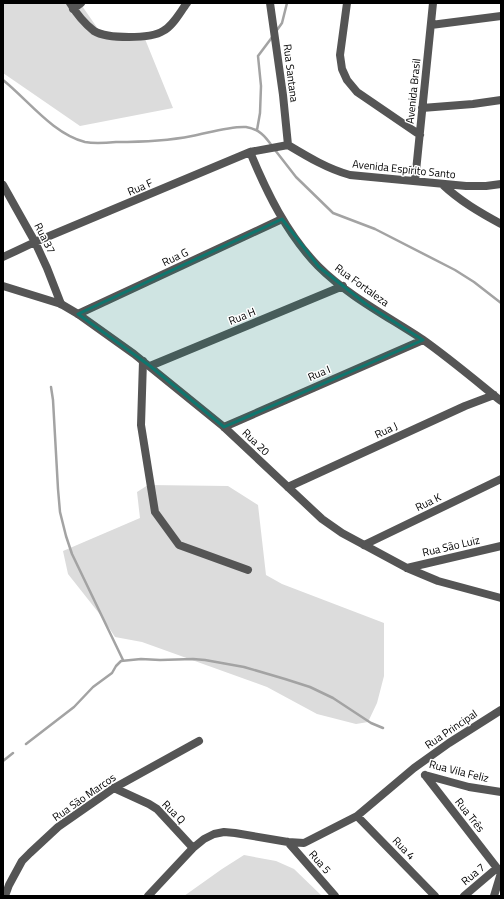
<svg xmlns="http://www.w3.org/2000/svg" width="504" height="899" font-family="'Titillium Web',sans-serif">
<rect width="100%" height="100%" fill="#fff"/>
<!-- green -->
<path fill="#dcdcdc" d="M3,3H80L105,39H145L173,108L80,126L3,73Z
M148,485L228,486L258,505L266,575L282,584L384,623V676L377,703L368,722L356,724L317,714L267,687L142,642L115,637L102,617L68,574L63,551L140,518L137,492Z
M244,855L276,861L294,869L322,896H184L222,869Z"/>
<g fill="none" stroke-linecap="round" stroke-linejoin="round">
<!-- stream -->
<path stroke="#a3a3a3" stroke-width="2.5" d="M277,30L282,23L287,3
M3,80C28,100 53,134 85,142C95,144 106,143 116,142C141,142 167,141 192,136C208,133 230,126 246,127C259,129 265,136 272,146
M257,130L260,113L261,86L258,56L273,36
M275,150L296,177L333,213L375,229L455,270L474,282L501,303
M51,387L53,400L58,489L60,512L66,536L72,554L123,660
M26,744L74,707L93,687L112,673L116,666L121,661L141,659L160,660L193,659L205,660L244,667L285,679L310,687L333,698L371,723L383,728
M3,761L13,753"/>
<!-- minor -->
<path stroke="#555" stroke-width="8" d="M70,3C76,13 85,24 94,31C107,39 151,39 163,31C173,26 180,12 187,3
M270,3L283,95L288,145
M347,3L340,55L342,69L347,80L357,92L420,135
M73,9L81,3
M431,25L501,16
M422,108L473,104L501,100
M288,145C308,157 328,169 350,175L466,186H486L501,184
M250,152C267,193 287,234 318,266C348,296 387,316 422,339C449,358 475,380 501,401
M415,181L433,3
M442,184C460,201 479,212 501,224
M3,185L35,242L47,268L61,304
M3,257L35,242L250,152L288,145
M78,314L282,219
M143,361L141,425L155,512L179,545L248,570
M150,366L343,286
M224,427L423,340
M288,487L465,406L494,395
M364,545L501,479
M425,775L497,868
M425,775L469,787L501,792
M114,788L149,804L157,809L193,848
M357,816L435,896
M288,842L335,896
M5,896L9,885L22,861L30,853L58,827L114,788L199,741
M148,896L193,848L204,839L214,834L224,832L235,833L288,842L304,843L357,816L414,768L449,743L501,710
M464,896L497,868
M494,896L501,873"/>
<!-- tertiary -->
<path stroke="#555" stroke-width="8" d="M3,286L61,304L78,314L134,354L224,427L322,519L342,533L407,568L438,581L501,598
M407,568L501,546"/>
</g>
<!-- marked area -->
<path fill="#0f766e" fill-opacity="0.2" stroke="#0f766e" stroke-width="3" stroke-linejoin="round" d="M282,219L319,267L366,304L423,340L224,427L150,366L78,314Z"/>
<g text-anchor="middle" stroke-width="3" stroke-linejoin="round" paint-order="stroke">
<!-- street labels -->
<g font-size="11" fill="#000" stroke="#fff">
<text transform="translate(291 73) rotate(83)" y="4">Rua Santana</text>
<text transform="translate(413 91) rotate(-84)" y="4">Avenida Brasil</text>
<text transform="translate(404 169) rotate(6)" y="4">Avenida Espírito Santo</text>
<text transform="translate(140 187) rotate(-23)" y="4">Rua F</text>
<text transform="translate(45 238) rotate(63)" y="4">Rua 37</text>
<text transform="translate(175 257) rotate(-25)" y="4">Rua G</text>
<text transform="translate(362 285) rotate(36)" y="4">Rua Fortaleza</text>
<text transform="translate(242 316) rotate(-22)" y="4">Rua H</text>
<text transform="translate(319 373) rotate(-23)" y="4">Rua I</text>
<text transform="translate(386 430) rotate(-25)" y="4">Rua J</text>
<text transform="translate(256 442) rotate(44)" y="4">Rua 20</text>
<text transform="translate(428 502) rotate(-26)" y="4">Rua K</text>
<text transform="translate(451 546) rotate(-13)" y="4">Rua São Luiz</text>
<text transform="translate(451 729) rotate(-34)" y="4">Rua Principal</text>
<text transform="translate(459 771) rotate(14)" y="4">Rua Vila Feliz</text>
<text transform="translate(84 797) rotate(-35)" y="4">Rua São Marcos</text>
<text transform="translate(174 812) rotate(45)" y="4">Rua Q</text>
<text transform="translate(470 815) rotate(52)" y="4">Rua Três</text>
<text transform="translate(404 848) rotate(46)" y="4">Rua 4</text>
<text transform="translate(320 862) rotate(49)" y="4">Rua 5</text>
<text transform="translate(473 874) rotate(-40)" y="4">Rua 7</text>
</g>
</g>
<!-- border -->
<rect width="504" height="899" fill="none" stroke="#000000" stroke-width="8"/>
</svg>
